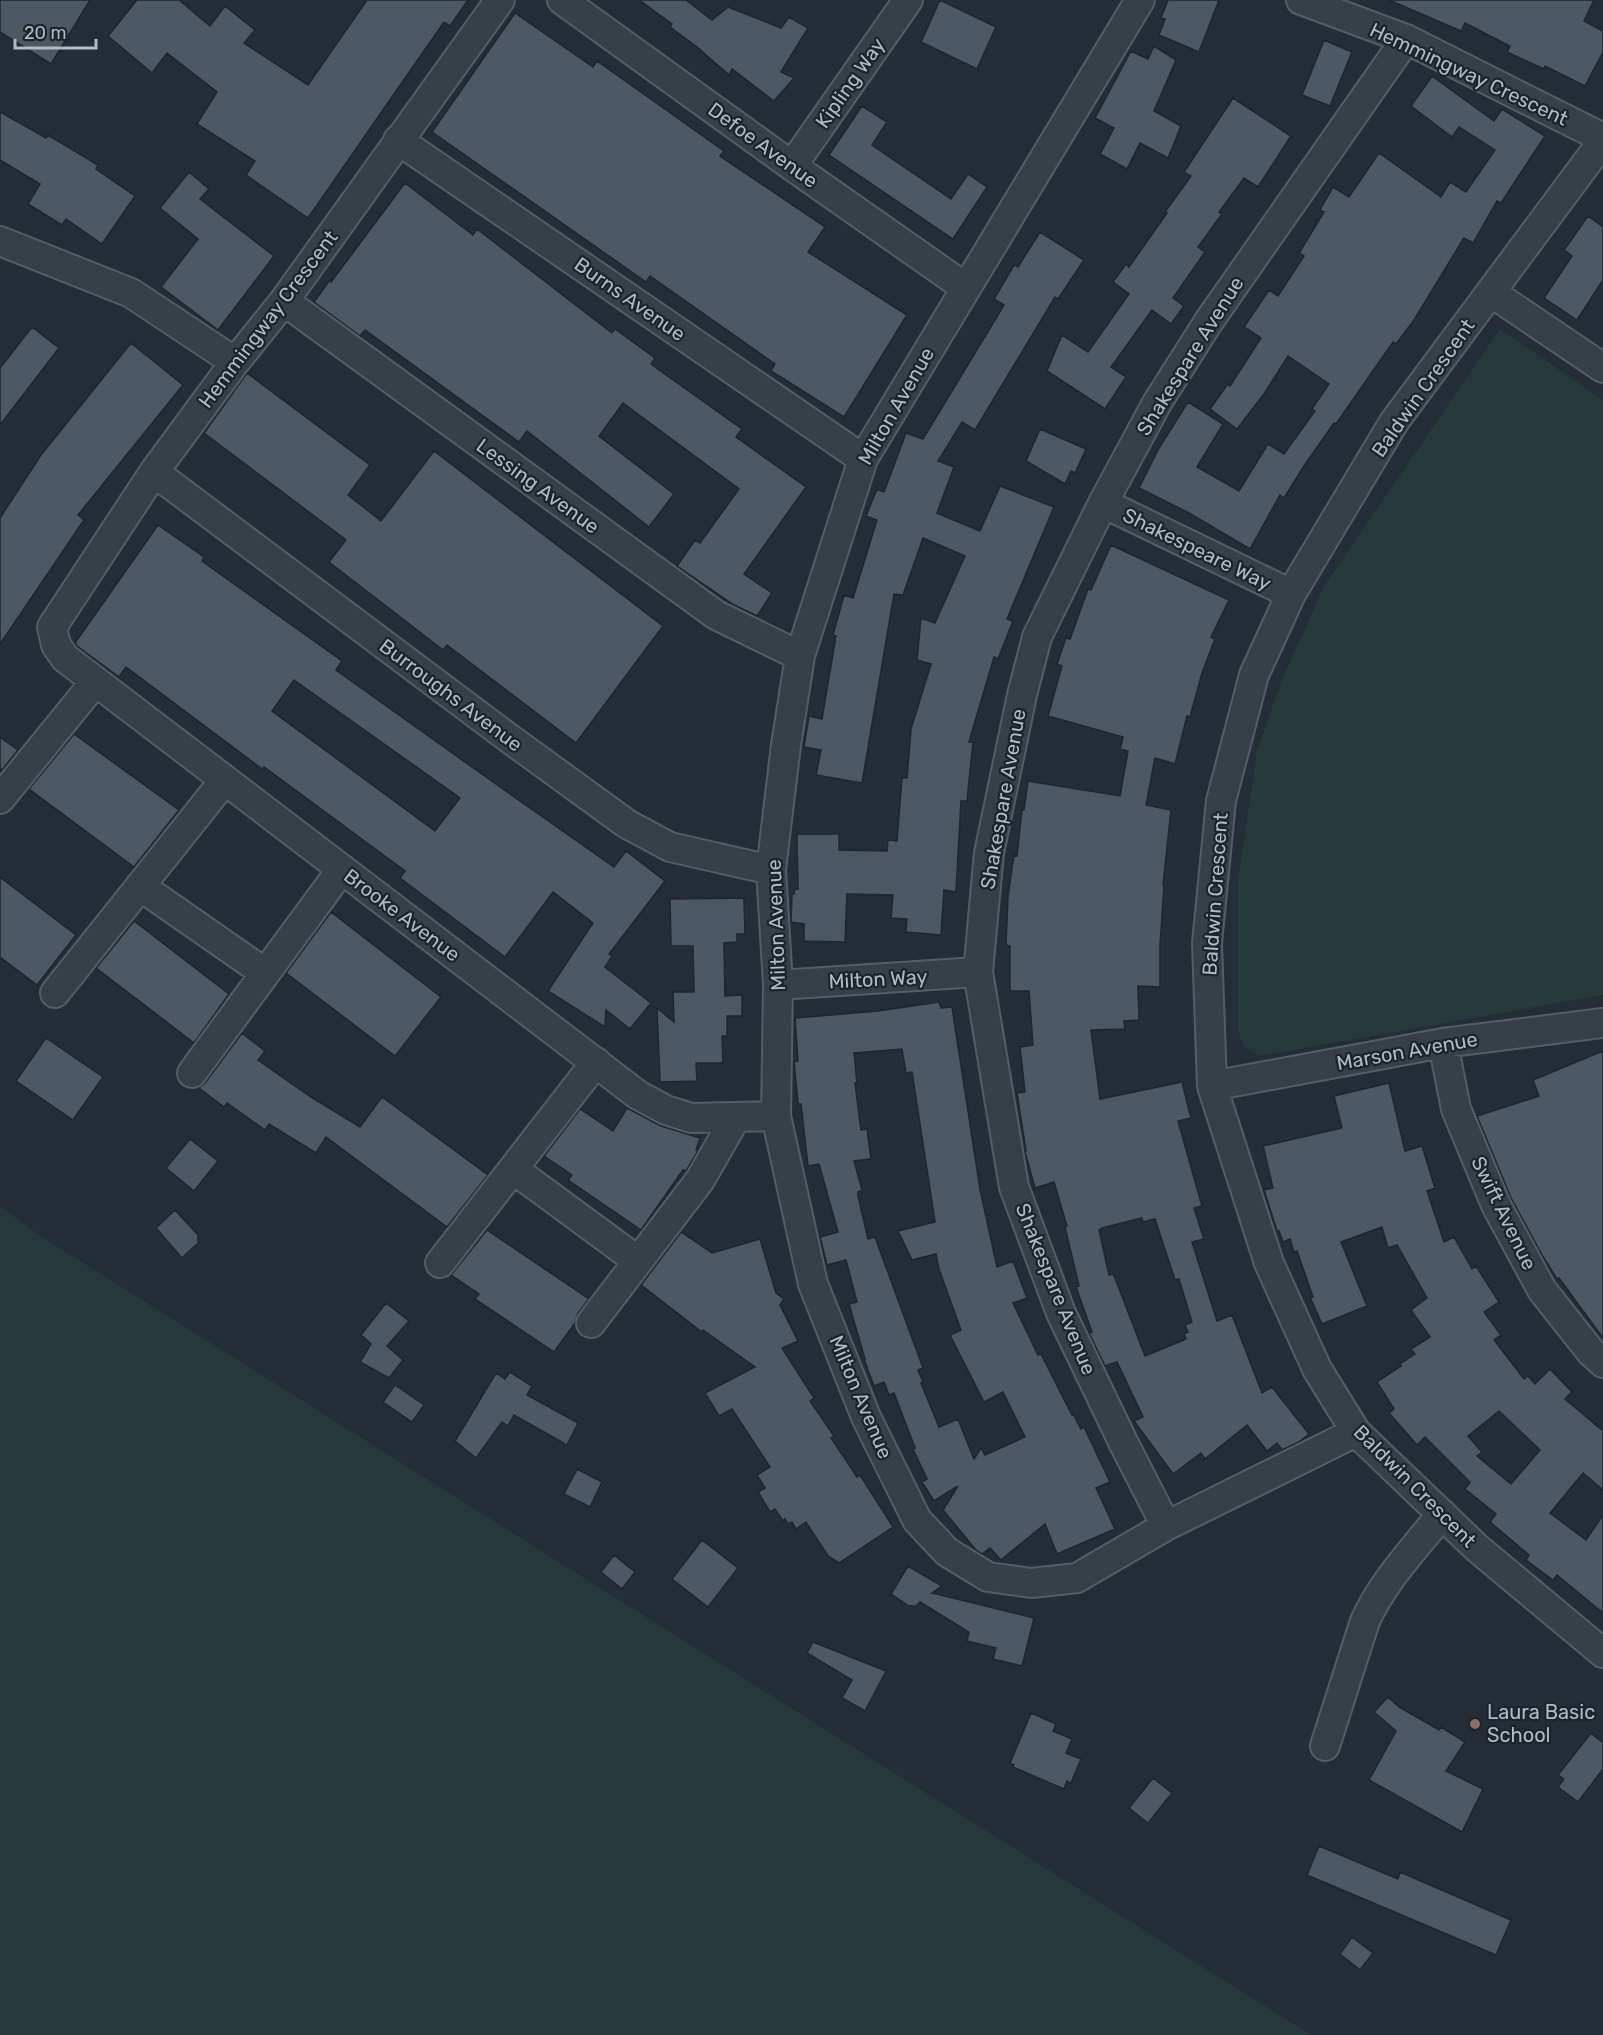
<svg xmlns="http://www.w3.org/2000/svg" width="1603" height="2035" font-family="Rubik,sans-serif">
<rect width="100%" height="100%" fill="#242d38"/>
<!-- green -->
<path fill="#263a3a" d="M1500,329L1603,400V995L1260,1056L1244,1047L1238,1031V880L1257,751L1281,682L1324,586Z
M0,1206L39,1235L1311,2035H0Z"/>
<!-- building -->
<path fill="#4c5863" stroke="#1e262f" stroke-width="1.5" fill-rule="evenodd" d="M0,0H90L51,64L0,32Z
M137,0H179L210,26L225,6L255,30L244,43L308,85L367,0H468L450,26L444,22L308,218L246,175L255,161L197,124L217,92L167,53L152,73L108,36Z
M639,0H686L712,20L728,7L781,28L789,17L808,28L781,72L794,78L774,101L732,69L729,75L697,47L670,27L672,24Z
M940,0L996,27L977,69L921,42Z
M1168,0H1219L1199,52L1159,35L1165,19L1161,18Z
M1389,0H1594L1584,21L1603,31V52L1585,86L1545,66L1544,69L1507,52L1510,46L1465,23L1461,31Z
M515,13L593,67L597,61L724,151L720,156L825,227L808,252L907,315L844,417L771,371L775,364L650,276L646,282L432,132Z
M1324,40L1352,52L1330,106L1302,95Z
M1154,46L1176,60L1154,111L1181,126L1168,158L1140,143L1127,169L1100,154L1114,128L1095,118L1131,51L1148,59Z
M1432,76L1494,121L1502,109L1545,136L1501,203L1497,201L1473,243L1464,238L1414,320L1396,344L1393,342L1336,424L1334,423L1304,466L1284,498L1280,495L1250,549L1189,513L1139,488L1159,448L1188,402L1223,424L1197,467L1239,491L1268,444L1284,454L1315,411L1312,409L1329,384L1288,356L1264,394L1237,429L1210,409L1228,384L1230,386L1261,338L1244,327L1269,290L1278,296L1304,256L1299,253L1324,212L1320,210L1333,187L1349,197L1379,153L1441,197L1450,182L1466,192L1495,150L1459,127L1452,137L1411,106Z
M1233,98L1291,136L1258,187L1244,178L1219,212L1222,214L1198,247L1205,252L1173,298L1184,306L1171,324L1152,310L1111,367L1126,377L1105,409L1047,371L1062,335L1088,352L1129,294L1113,282L1126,264L1129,267L1167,213L1165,212L1191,176L1184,172Z
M862,106L887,122L872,145L951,199L968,174L987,187L953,239L829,155Z
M0,112L46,138L48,135L98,165L96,169L135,196L102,244L66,219L62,225L28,204L40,184L0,160Z
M189,172L209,189L200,199L274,256L218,330L161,287L198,239L160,208Z
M405,183L473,235L477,229L612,333L615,329L655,358L651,364L742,429L736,437L806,487L744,574L772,593L757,616L734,605L677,566L695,540L700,543L739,489L623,403L599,436L674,494L649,527L527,431L519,442L365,330L360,336L314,302L330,280L331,282Z
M1588,216L1603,227V280L1577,320L1544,298L1572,256L1564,250Z
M1040,232L1084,260L1058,299L1055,297L975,430L962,422L938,461L954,467L937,513L980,531L1000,486L1054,507L1007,619L1013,621L998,659L994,657L969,742H973L967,801H961L956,892L944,890L941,935L906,932L907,919L891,918L893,895L847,894L845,942L804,941V924L791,922L792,894H794L795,888L798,889L797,834H839V850L887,851L888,840L897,841L902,778H907L911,729L931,664L917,660L921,618L935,623L965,556L923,538L903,595L894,594L862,783L816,775L821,750L804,747L809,716L822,719L836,636L833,635L844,595L853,598L877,520L866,516L877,489L884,492L906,433L923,439L1004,305L994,299L1014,265L1018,267Z
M32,327L59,348L0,425V368Z
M131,343L183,385L78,515L84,520L0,644V518L41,455Z
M247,373L370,465L348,495L381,521L434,451L663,626L576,743L447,645L443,650L329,562L346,540L204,433Z
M1040,429L1086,449L1075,473L1071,471L1065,484L1026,461Z
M158,525L204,557L202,561L342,661L336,670L486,777L614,867L626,851L665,881L609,954L612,956L605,967L651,1003L630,1029L606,1010L605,1027L548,991L593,923L553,892L505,957L400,878L405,871L264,767L262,769L126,667L119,677L77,646L75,643ZM294,680L460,798L435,831L272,711Z
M1111,545L1229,600L1211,637L1215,639L1202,673L1190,717L1187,716L1175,764L1155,758L1146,805L1171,810L1163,885L1164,886L1160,946V987L1138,986L1139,1020L1124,1021L1125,1029L1091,1030L1100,1099L1182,1082L1191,1118L1178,1121L1202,1206L1194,1208L1204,1239L1192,1242L1217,1321L1232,1315L1262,1393L1272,1387L1309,1434L1299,1442L1282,1450L1277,1443L1267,1451L1247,1425L1205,1459L1201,1453L1173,1474L1134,1421L1143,1417L1117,1362L1105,1366L1089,1333L1092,1332L1076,1287L1079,1286L1065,1227L1067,1226L1054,1182L1035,1188L1025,1152L1026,1151L1017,1093L1025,1092L1020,1047L1033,1045L1029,991H1010V946L1006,945L1008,896L1014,855L1017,856L1022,810H1024L1028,781L1120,796L1128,751L1120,749L1123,737L1048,716L1062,666L1057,664L1066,638L1070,639L1088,589L1091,590ZM1142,1218L1143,1222L1155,1219L1175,1280L1179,1279L1192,1322L1185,1325L1188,1332L1184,1334L1186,1339L1145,1356L1115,1278L1113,1274L1109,1275L1099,1230L1102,1228Z
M74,734L179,810L134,867L29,789Z
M0,737L18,750L2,770L0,768Z
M0,877L76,935L37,985L0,957Z
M744,898L745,934H737V942L724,943L725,996L742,995V1016H727V1036H722L723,1063H696L697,1081L660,1082L657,1008L674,1022L673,992H694L693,946H671L670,899Z
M331,912L441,997L395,1056L286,973Z
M134,921L229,994L194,1043L96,968Z
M939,1002L941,1008L952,1007L980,1189L997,1267L1013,1261L1027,1298L1013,1303L1038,1355L1041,1354L1072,1415L1073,1414L1081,1429L1084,1427L1110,1482L1096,1488L1115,1529L1057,1554L1045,1524L1001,1560L990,1548L982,1554L976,1550L943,1510L958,1486L934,1501L922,1482L927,1479L913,1449L915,1448L894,1393L889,1395L884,1382L874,1386L864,1359H865L849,1304L857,1302L846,1260L827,1265L820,1237L838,1232L819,1164L808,1166L801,1104H798L794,1062L798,1061L795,1018L878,1011ZM902,1049L906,1073L912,1072L935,1222L898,1231L912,1260L936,1254L939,1269L961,1330L950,1335L984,1402L1003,1392L1025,1437L985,1455L981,1448L974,1459L958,1419L939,1427L921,1383L923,1382L918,1370L923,1368L875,1237L868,1239L858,1196V1192L862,1190L854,1161L871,1159L867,1129L861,1130L855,1083H857L854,1053Z
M242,1033L265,1051L258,1060L311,1097L360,1127L382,1097L488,1175L447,1227L326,1137L316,1153L269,1124L265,1130L227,1103L224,1107L199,1088L205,1083Z
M46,1038L103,1077L73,1120L16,1081Z
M1603,1051V1338L1559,1278L1557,1279L1542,1255L1511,1198L1477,1116L1539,1096L1533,1080Z
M1389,1083L1405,1151L1422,1146L1435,1188L1427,1191L1444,1242L1454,1237L1472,1269L1476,1266L1499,1302L1484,1312L1501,1335L1494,1340L1524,1379L1528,1376L1535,1384L1550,1369L1572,1392L1565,1399L1603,1431V1490L1583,1473L1550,1513L1586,1540L1603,1515V1613L1557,1575L1553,1580L1526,1560L1529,1555L1490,1522L1496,1514L1465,1489L1470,1482L1425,1437L1417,1445L1389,1413L1394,1409L1377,1382L1401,1366L1400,1364L1415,1354L1411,1349L1430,1337L1411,1310L1427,1298L1397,1245L1388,1248L1382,1227L1341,1242L1367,1306L1322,1324L1310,1297H1313L1297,1251L1294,1252L1290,1239L1283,1242L1279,1231H1277L1264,1190L1273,1188L1263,1146L1342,1128L1334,1096ZM1499,1411L1540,1450L1511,1484L1477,1456L1482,1452L1468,1436Z
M627,1108L661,1126L700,1138L696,1150L698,1151L686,1171L683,1170L641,1230L568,1180L572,1175L544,1156L580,1109L613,1131Z
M190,1139L218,1161L194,1191L166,1168Z
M175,1210L198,1235V1243L182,1258L156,1228Z
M487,1230L589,1299L578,1313L575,1323L554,1352L475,1299L479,1294L451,1275Z
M681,1232L712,1253L760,1239L776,1293L784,1299L780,1305L798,1341L782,1348L814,1398L810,1401L834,1436L831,1438L857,1477L860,1475L893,1527L839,1563L828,1556L806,1522L796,1529L792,1522L788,1524L785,1519L783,1521L775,1509L770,1512L758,1492L765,1488L757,1475L770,1467L732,1409L719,1416L705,1393L755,1367L703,1330L702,1332L641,1285Z
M386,1303L409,1321L387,1346L403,1360L389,1378L360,1362L371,1344L361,1335Z
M510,1372L532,1386L527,1395L578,1423L567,1445L514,1415L508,1426L502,1422L476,1458L455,1441L496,1373L505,1379Z
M395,1385L424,1405L412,1422L383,1402Z
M577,1469L602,1482L590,1507L564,1494Z
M702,1540L738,1568L708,1607L672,1579Z
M614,1555L635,1572L622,1589L601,1572Z
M908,1566L942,1586L932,1593L1034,1618L1022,1666L993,1659L996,1648L967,1641L969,1632L920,1602L916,1606H909L891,1594Z
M813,1642L886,1671L865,1711L842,1698L852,1680L807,1653Z
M1388,1697L1399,1707L1439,1730L1441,1727L1465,1742L1446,1771L1483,1789L1462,1832L1369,1780L1396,1731L1374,1712Z
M1031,1713L1056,1724L1053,1731L1072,1739L1066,1753L1081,1759L1071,1783L1067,1781L1064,1789L1013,1767L1014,1765L1010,1763Z
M1591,1733L1603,1743V1769L1578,1802L1558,1787L1564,1779L1558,1775Z
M1153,1778L1172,1793L1148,1823L1129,1808Z
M1319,1846L1398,1879L1400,1872L1511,1920L1496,1955L1307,1875Z
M1352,1937L1373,1953L1360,1970L1340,1954Z"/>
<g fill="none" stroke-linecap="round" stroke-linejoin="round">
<!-- street casing -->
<g stroke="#555d66" stroke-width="32">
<path id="street" d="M500,0L284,301L235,362L154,472L52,627L56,645L65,658L638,1095L666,1110L691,1118L776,1116
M562,0L792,166L966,288
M1140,0L863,459L800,656L786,745L771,870L778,985L776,1116L813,1284L866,1417L917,1520L947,1552L988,1577L1031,1583L1077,1578L1166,1526
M1301,0L1406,39L1603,138
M398,140L863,459
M1603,141L1394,422L1291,594L1254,675L1221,801L1207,943L1212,1086L1269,1263L1317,1369L1356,1432L1477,1548L1603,1653
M792,166L908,0
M0,241L131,293L235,362
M1492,293L1603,368
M284,301L716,615L800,656
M154,472L506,736L627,824L670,847L771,870
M1103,503L1291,594
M0,799L95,682
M140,886L265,973
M778,985L978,972
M55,993L224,781
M1443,1043L1456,1109L1496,1205L1542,1290L1591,1352L1603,1363
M192,1073L342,869
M1212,1086L1443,1043L1603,1023
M513,1169L638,1261
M440,1263L596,1062
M591,1323L700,1180L736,1117
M1356,1432L1166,1526L1124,1444L1061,1313L1014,1187L978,972L989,853L1022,695L1037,637L1103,503L1157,403L1209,321L1406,39
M1325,1746L1365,1621C1383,1581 1415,1548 1442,1514"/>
</g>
<!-- street -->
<use href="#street" stroke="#373f48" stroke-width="28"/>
</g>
<!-- markers -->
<circle fill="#8d6e63" stroke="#1c242d" stroke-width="2" cx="1475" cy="1724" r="6"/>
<g text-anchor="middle" stroke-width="4.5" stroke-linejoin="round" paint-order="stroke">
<!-- street labels -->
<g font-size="20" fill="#b2bac4" stroke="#1c242d">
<text transform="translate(1469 74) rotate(25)" y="7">Hemmingway Crescent</text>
<text transform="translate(850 83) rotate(-55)" y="7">Kipling Way</text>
<text transform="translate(763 145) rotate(36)" y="7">Defoe Avenue</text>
<text transform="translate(630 299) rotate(35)" y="7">Burns Avenue</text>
<text transform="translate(268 319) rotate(-53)" y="7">Hemmingway Crescent</text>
<text transform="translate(1190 356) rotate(-58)" y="7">Shakespare Avenue</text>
<text transform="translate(1423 388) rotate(-55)" y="7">Baldwin Crescent</text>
<text transform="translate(896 406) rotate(-60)" y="7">Milton Avenue</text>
<text transform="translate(538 486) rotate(36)" y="7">Lessing Avenue</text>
<text transform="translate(1197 549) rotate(26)" y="7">Shakespeare Way</text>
<text transform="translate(451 695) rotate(37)" y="7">Burroughs Avenue</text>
<text transform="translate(1003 799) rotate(-80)" y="7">Shakespare Avenue</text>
<text transform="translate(1215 894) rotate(-86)" y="7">Baldwin Crescent</text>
<text transform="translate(402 915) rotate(37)" y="7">Brooke Avenue</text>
<text transform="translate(776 925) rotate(-92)" y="7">Milton Avenue</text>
<text transform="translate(878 979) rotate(-3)" y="7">Milton Way</text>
<text transform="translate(1407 1051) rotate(-10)" y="7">Marson Avenue</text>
<text transform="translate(1504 1213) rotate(64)" y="7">Swift Avenue</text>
<text transform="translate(1056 1289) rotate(68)" y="7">Shakespare Avenue</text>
<text transform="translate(861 1397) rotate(67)" y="7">Milton Avenue</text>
<text transform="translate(1415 1486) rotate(45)" y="7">Baldwin Crescent</text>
</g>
<!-- poi labels -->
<g font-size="20" fill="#b2bac4" stroke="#1c242d" text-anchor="start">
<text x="1487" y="1719">Laura Basic<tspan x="1487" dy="23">School</tspan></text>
</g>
</g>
<!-- scale -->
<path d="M15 39v9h81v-9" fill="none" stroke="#b2bac4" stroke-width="3"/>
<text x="24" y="39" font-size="18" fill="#b2bac4" stroke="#1c242d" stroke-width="4.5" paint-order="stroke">20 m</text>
</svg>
